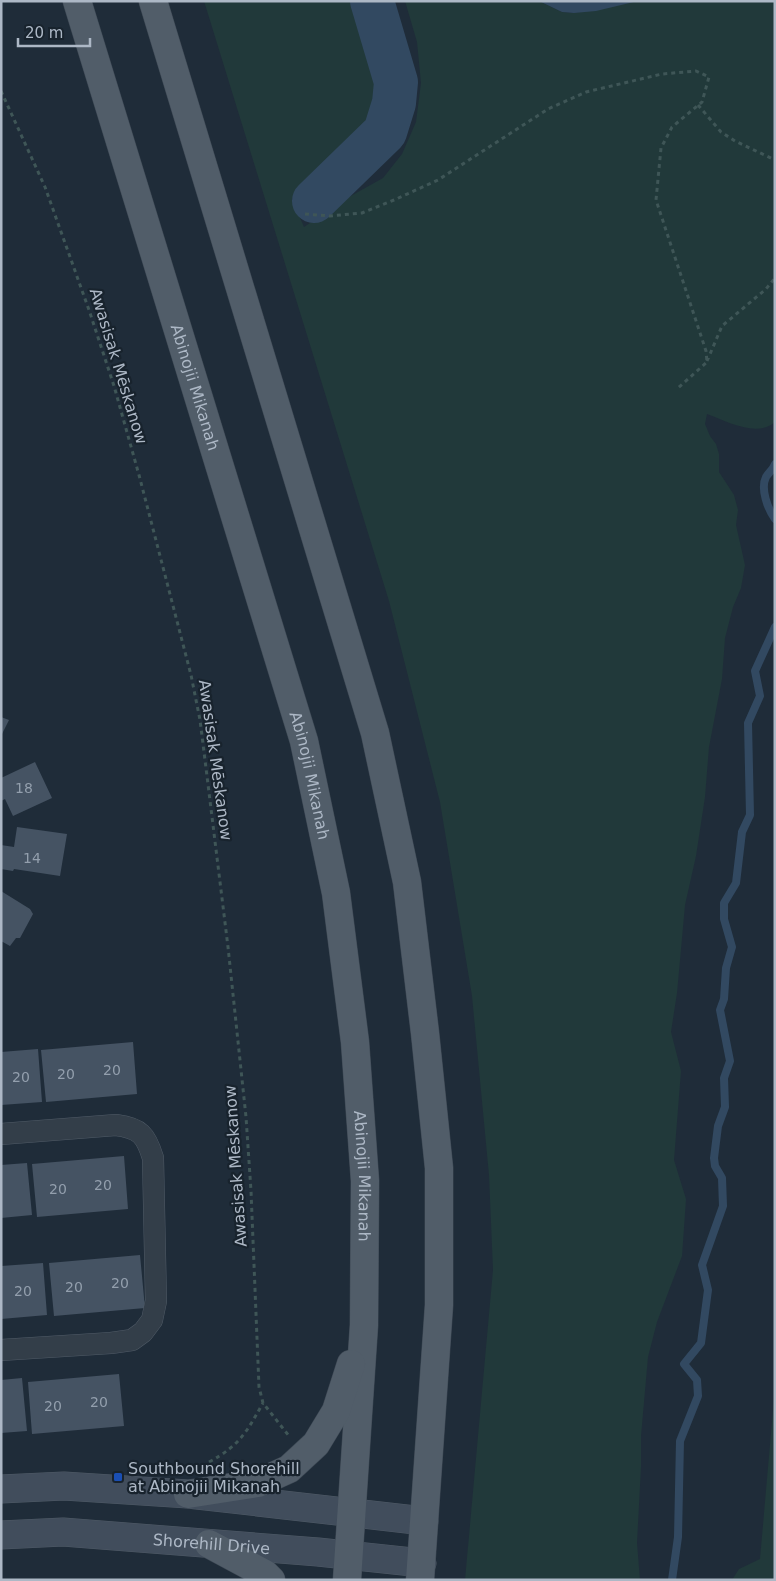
<svg xmlns="http://www.w3.org/2000/svg" width="776" height="1581" font-family="'DejaVu Sans',sans-serif">
<rect width="100%" height="100%" fill="#1f2c39"/>
<!-- green -->
<path fill="#21393a" d="M204,1H366L391,82L387,115L381,129L309,198L303,189L292,199L304,227L349,197L383,178L402,154L416,122L421,83L417,42L405,1H539L562,12L574,13L638,1H775V422C757,438 726,421 707,414L705,424L710,436L716,444L719,454V472L734,495L738,510L736,525L745,565L741,588L733,607L725,638L722,679L709,747L705,797L696,856L685,905L677,993L671,1032L681,1071L674,1160L686,1199L682,1256L657,1322L648,1357L641,1436V1467L637,1543L640,1580H465L493,1270L489,1175L472,996L440,802L389,601Z
M775,1387V1580H732L739,1569L760,1559Z"/>
<!-- water -->
<path fill="#324961" d="M539,1H638L596,11L574,13L562,12Z"/>
<g fill="none" stroke-linecap="round" stroke-linejoin="round">
<!-- stream -->
<path stroke="#324961" stroke-width="8" d="M775,464C773,470 769,472 766,477C760,489 768,509 775,519
M672,1580L678,1537L680,1441L698,1396L697,1380L684,1364L701,1343L708,1290L702,1265L723,1206L722,1178L715,1166L714,1158L718,1126L725,1107L724,1078L730,1061L720,1010L724,999L726,968L732,947L724,919V903L736,883L742,832L750,815L748,723L760,696L755,671L775,627"/>
<!-- river -->
<path stroke="#324961" stroke-width="44" d="M314,201L385,132L394,103L396,82L372,1"/>
</g>
<!-- building -->
<path fill="#455363" d="M1,717L9,720L1,736Z
M35,762L52,798L13,816L5,799L1,801V778Z
M17,827L67,834L60,876L14,869L13,871L1,869V845L14,847Z
M1,891L30,909L33,914L20,938H16L10,946L1,941Z
M133,1042L137,1094L46,1102L41,1050Z
M38,1049L42,1102L1,1105V1052Z
M124,1156L128,1209L37,1217L32,1164Z
M27,1163L32,1215L1,1218V1165Z
M140,1255L145,1308L54,1316L49,1263Z
M43,1263L47,1315L1,1319V1266Z
M119,1374L124,1426L32,1434L28,1382Z
M22,1378L27,1431L1,1433V1380Z"/>
<g fill="none" stroke-linecap="round" stroke-linejoin="round">
<!-- street casing -->
<g stroke="#505b67" stroke-width="22">
<path id="street" d="M1,1134L116,1125C140,1128 146,1135 153,1158L156,1301L152,1320L143,1332L132,1340L111,1343L1,1350"/>
</g>
<!-- secondary casing -->
<g stroke="#505b67" stroke-width="29">
<g id="secondary">
<path d="M1,1489L64,1486L188,1494L424,1521"/>
<path id="s1" d="M1,1535L63,1532L318,1552L422,1563"/>
</g>
</g>
<!-- primary casing -->
<g stroke="#3c4753" stroke-width="29">
<g id="primary">
<path id="s2" d="M77,1L304,741L336,893L355,1042L365,1181L364,1325L347,1580"/>
<path d="M153,1L375,733L407,882L425,1033L439,1168V1305L420,1580"/>
<path d="M188,1494L258,1483L289,1469L316,1444L336,1411L351,1364"/>
<path d="M209,1544L265,1574L271,1580"/>
</g>
</g>
<!-- path -->
<path stroke="#3f5657" stroke-width="3" stroke-dasharray="4 4" stroke-linecap="butt" d="M1,91L45,187L89,310L114,386L139,475L191,675L200,720L205,760L228,947L246,1117L251,1191L259,1387L263,1403L289,1436
M698,105L721,132L735,141L775,160
M305,214L330,216L362,213L394,200L438,180L548,109L586,92L662,74L696,71L709,77L702,102L672,127L661,148L656,200L706,351L707,362L678,388
M707,361L722,326L766,289L775,278
M209,1462C240,1445 246,1433 263,1403"/>
<!-- street -->
<use href="#street" stroke="#333e49" stroke-width="21"/>
<!-- secondary -->
<use href="#secondary" stroke="#414d5c" stroke-width="28"/>
<!-- primary -->
<use href="#primary" stroke="#515d69" stroke-width="28"/>
</g>
<!-- markers -->
<rect fill="#1a4fb4" stroke="#18232d" stroke-width="2" x="113" y="1472" width="10" height="10" rx="2.5"/>
<g text-anchor="middle" stroke-width="4.5" stroke-linejoin="round" paint-order="stroke">
<!-- number labels -->
<g font-size="14" fill="#939fad">
<text x="24" y="793">18</text>
<text x="32" y="863">14</text>
<text x="112" y="1075">20</text>
<text x="66" y="1079">20</text>
<text x="21" y="1082">20</text>
<text x="103" y="1190">20</text>
<text x="58" y="1194">20</text>
<text x="120" y="1288">20</text>
<text x="74" y="1292">20</text>
<text x="23" y="1296">20</text>
<text x="99" y="1407">20</text>
<text x="53" y="1411">20</text>
</g>
<!-- street labels -->
<g font-size="16" fill="#adb8c6" stroke="#18232d">
<text transform="translate(119 366) rotate(73)" y="6">Awasisak Mēskanow</text>
<text dy="6" stroke="none"><textPath href="#s2" startOffset="404">Abinojii Mikanah</textPath></text>
<text transform="translate(216 760) rotate(82)" y="6">Awasisak Mēskanow</text>
<text dy="6" stroke="none"><textPath href="#s2" startOffset="809">Abinojii Mikanah</textPath></text>
<text transform="translate(235 1166) rotate(-94)" y="6">Awasisak Mēskanow</text>
<text dy="6" stroke="none"><textPath href="#s2" startOffset="1214">Abinojii Mikanah</textPath></text>
<text dy="6" stroke="none"><textPath href="#s1" startOffset="211">Shorehill Drive</textPath></text>
</g>
<!-- poi labels -->
<g font-size="16" fill="#adb8c6" stroke="#18232d" text-anchor="start">
<text x="128" y="1474">Southbound Shorehill<tspan x="128" dy="18">at Abinojii Mikanah</tspan></text>
</g>
</g>
<!-- border -->
<rect width="776" height="1581" fill="none" stroke="#adb8c6" stroke-width="5"/>
<!-- scale -->
<path d="M18 38v8h72v-8" fill="none" stroke="#adb8c6" stroke-width="2.5"/>
<text x="25" y="38" font-size="15" fill="#adb8c6" stroke="#18232d" stroke-width="4" paint-order="stroke">20 m</text>
</svg>
